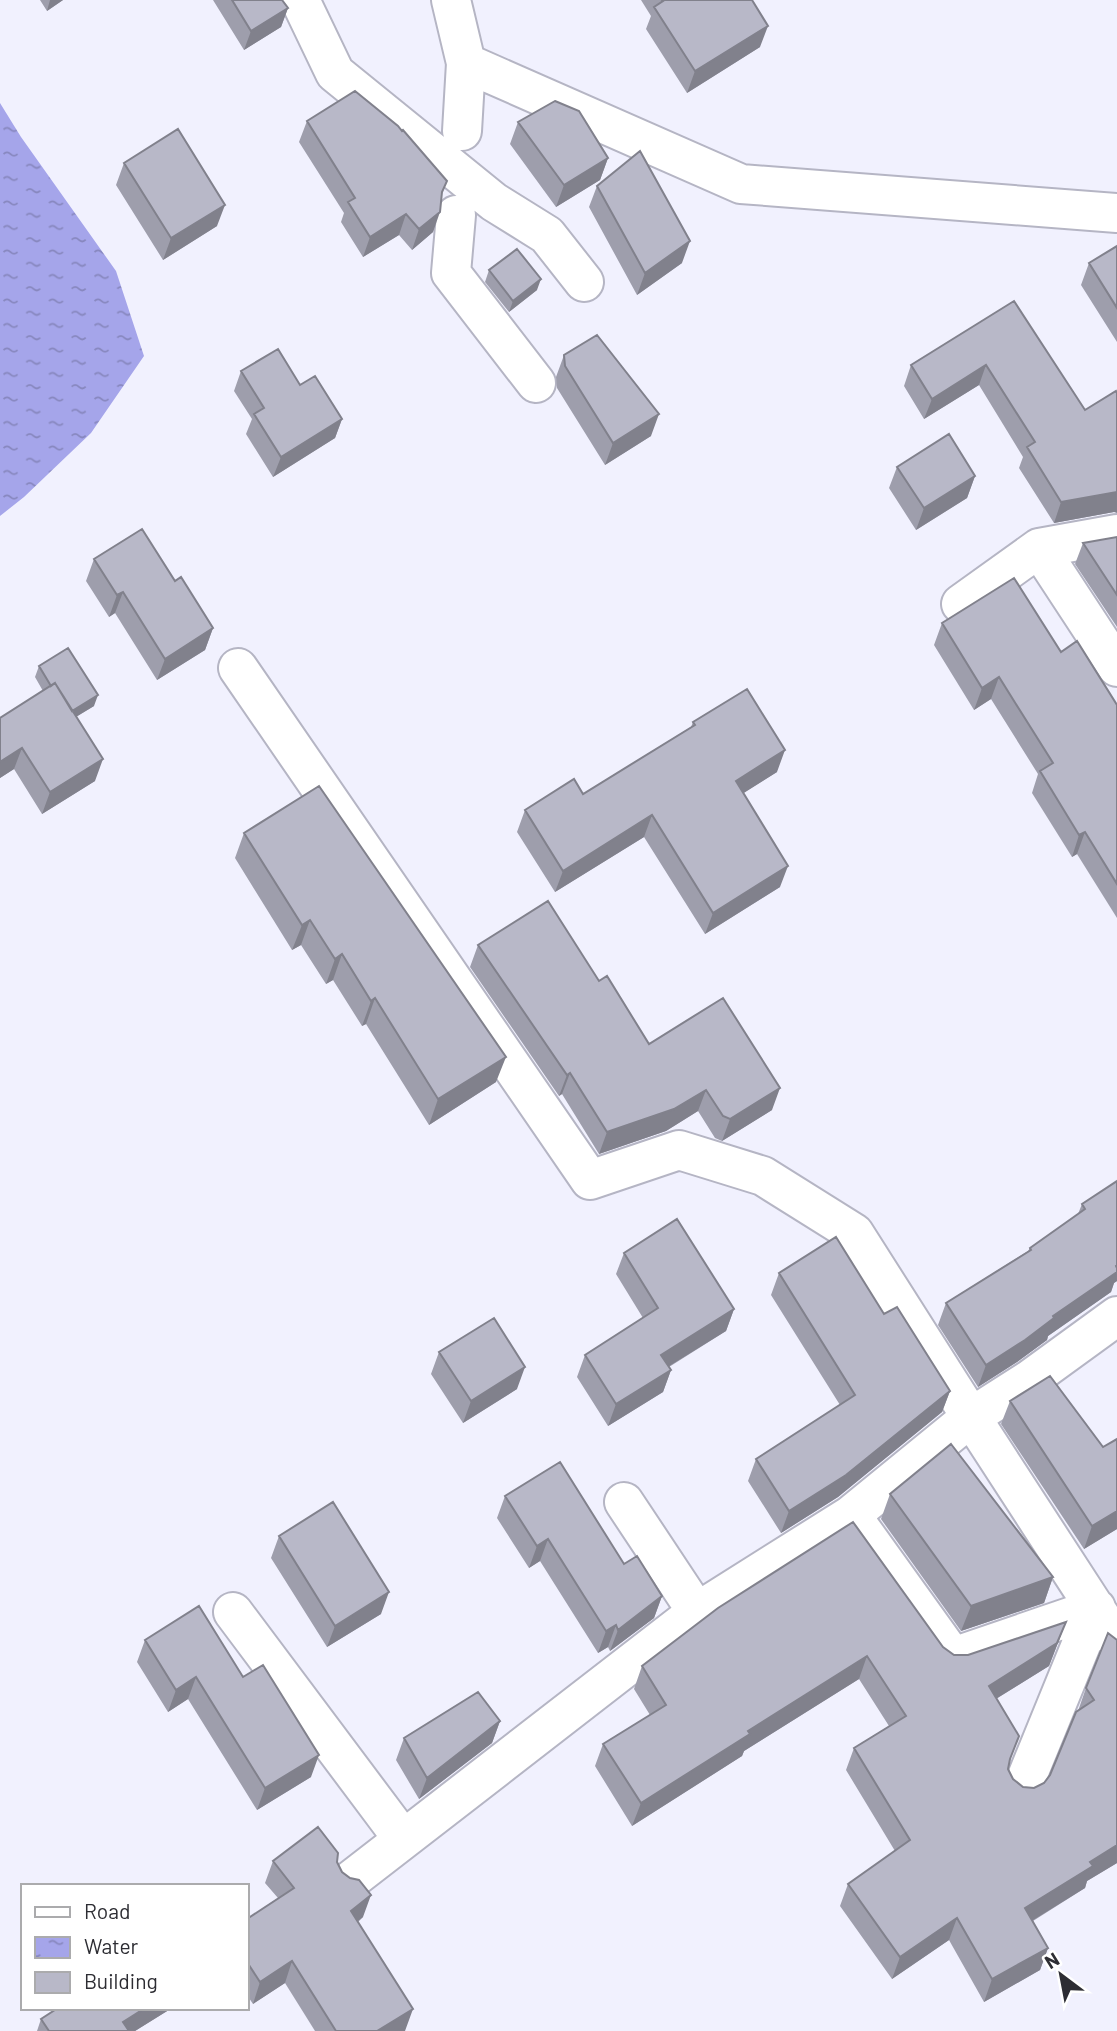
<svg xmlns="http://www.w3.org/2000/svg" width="1117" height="2031" font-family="Barlow,sans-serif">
<defs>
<pattern id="water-ripples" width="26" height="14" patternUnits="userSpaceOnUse" patternTransform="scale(1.75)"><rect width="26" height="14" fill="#a5a5ea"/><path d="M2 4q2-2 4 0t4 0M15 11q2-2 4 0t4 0" fill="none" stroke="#8787be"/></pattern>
</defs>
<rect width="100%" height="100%" fill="#f1f1fe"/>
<!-- water -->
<path fill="url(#water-ripples)" d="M0,103L21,137L116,271L144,356L91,433L24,497L0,516Z"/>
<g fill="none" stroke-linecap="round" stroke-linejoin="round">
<!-- minor casing -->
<g stroke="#b5b5c4" stroke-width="42">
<path id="minor" d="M300,0L335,73L494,202L547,235L584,282
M451,0L466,63L741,184L1117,213
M462,131L466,63
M456,215L451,273L536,383
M1039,548L1117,534
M961,604L1039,548L1117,667
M238,668L590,1180L679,1150L763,1176L854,1233L971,1417L1117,1642
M624,1502L697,1612
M851,1515L953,1657L1096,1608L1022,1789
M233,1612L403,1839
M351,1880L697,1612L851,1515L971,1417L1029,1380L1117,1316"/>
</g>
<!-- minor -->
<use href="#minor" stroke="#fff" stroke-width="38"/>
</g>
<!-- wall -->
<path fill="#9e9eac" d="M40,0H63L47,11Z
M213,0H282L288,8L281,27L244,50Z
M641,0H752L760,47L687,93L646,29L651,16Z
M307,121L442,195L433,232L412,250L399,235L363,257L341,222L344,213L299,142Z
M518,122L608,158L600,180L556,207L510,144Z
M124,163L217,226L163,260L116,185Z
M597,186L682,263L637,295L589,207Z
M1117,246V342L1081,285L1089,263Z
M489,270L537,290L509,312L485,282Z
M1014,301L1114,512L1054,523L1019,468L1023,457L979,385L924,419L904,386L911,365Z
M564,355L651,436L605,465L557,388L556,377Z
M241,371L300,385L342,419L335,438L273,477L246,434L252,419L234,391Z
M897,467L975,476L967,498L916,530L889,488Z
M1117,537V627L1075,564L1083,543Z
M94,559L175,581L213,628L205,650L157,680L115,613L109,617L86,581Z
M942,623L1061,652L1117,705V918L1077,854L1072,857L1032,793L1038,774L991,699L974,710L934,645Z
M39,666L94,706L76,717L95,781L42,814L14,769L0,778V718L43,691L35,677Z
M693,722L777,772L743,793L780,887L705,934L644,837L555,892L517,832L525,810L583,794L691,727Z
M244,833L496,1082L429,1125L366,1024L362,1026L333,980L326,984L301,945L292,950L235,858Z
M478,945L599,981L649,1044L772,1110L722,1141L715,1138L698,1111L666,1131L599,1154L562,1094L559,1096L470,967Z
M1117,1181V1281L1114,1283L1111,1292L1048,1336L1047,1340L1017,1362L978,1387L938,1325L946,1303L1028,1251L1030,1248L1078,1214L1082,1204Z
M624,1253L734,1309L726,1331L669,1367L671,1370L663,1392L608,1426L577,1377L585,1355L643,1318L616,1274Z
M779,1273L884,1314L950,1391L942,1412L838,1497L781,1533L748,1481L756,1459L840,1405L771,1295Z
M439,1352L517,1389L463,1423L431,1374Z
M1010,1401L1103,1447L1117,1439V1529L1084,1549L1001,1424Z
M890,1494L1053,1577L1044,1603L961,1631L881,1519Z
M505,1496L624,1564L662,1596L654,1618L610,1651L608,1647L598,1653L540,1561L529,1568L497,1518Z
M279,1536L381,1614L327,1647L271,1558Z
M1066,1622L1049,1666L996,1699L1009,1762L1008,1769L1013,1779L1023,1787L1034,1788L1044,1783L1050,1775L1078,1711L1086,1688L1117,1640V1863L1087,1881L1085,1888L1033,1921L1048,1948L1040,1970L984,2002L949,1940L892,1979L840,1906L848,1884L895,1851L846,1770L854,1748L889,1726L859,1679L744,1751L742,1756L632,1826L595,1766L603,1744L650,1715L634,1689L642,1666L943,1647L954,1655H968Z
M145,1640L243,1677L311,1777L257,1810L188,1699L168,1712L137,1662Z
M500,1721L492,1743L419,1799L396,1760L404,1738Z
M273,1861L337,1862L363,1917L358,1922L404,2031H315L285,1983L253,2004L247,1995V1919L278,1898L265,1883Z
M58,2008H172L135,2031H37L41,2019Z"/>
<!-- shaded-wall -->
<path fill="#81818c" d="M50,0H63L47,11Z
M288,8L281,27L244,50L251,31Z
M768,26L760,47L687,93L695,71Z
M608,158L600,180L556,207L564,185Z
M225,205L217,226L163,260L171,238Z
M440,212L433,232L412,250L419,229Z
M406,214L399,235L363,257L370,237Z
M690,241L682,263L637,295L645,273Z
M541,279L537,290L509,312L513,301Z
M986,365L979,385L924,419L932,399Z
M659,414L651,436L605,465L613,443Z
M342,419L335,438L273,477L281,457Z
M975,476L967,498L916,530L924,508Z
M1117,492V513L1114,512L1054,523L1061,502Z
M123,592L115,613L109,617L117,595Z
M213,628L205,650L157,680L165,659Z
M999,677L991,699L974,710L982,688Z
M98,695L94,706L64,724L68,713Z
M22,748L14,769L0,778V762Z
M785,750L777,772L728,803L736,781Z
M103,759L95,781L42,814L50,792Z
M652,815L644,837L555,892L563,871Z
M1085,832L1077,854L1072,857L1079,835Z
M788,866L780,887L705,934L713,913Z
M310,920L301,945L292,950L302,925Z
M342,954L333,980L326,984L335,959Z
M375,998L366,1024L362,1026L371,1001Z
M506,1057L496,1082L429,1125L438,1099Z
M570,1073L562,1094L559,1096L567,1075Z
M780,1088L772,1110L722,1141L730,1119Z
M706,1090L698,1111L666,1131L599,1154L607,1132Z
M1117,1265V1281L1114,1283L1111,1292L1048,1336L1047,1340L1017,1362L978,1387L986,1365L1053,1316Z
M734,1309L726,1331L653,1376L661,1355Z
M525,1367L517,1389L463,1423L471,1401Z
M671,1370L663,1392L608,1426L616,1404Z
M950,1391L942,1412L838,1497L781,1533L789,1511Z
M1117,1511V1529L1084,1549L1092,1526Z
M548,1539L540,1561L529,1568L537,1546Z
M1053,1577L1044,1603L961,1631L971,1606Z
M389,1592L381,1614L327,1647L335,1626Z
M662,1596L654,1618L610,1651L618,1630Z
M1066,1622L1049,1666L981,1708L989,1686Z
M616,1625L608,1647L598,1653L606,1631Z
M867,1656L859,1679L744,1751L742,1756L632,1826L641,1803L748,1731Z
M196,1677L188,1699L168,1712L176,1690Z
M500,1721L492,1743L419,1799L427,1778Z
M319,1755L311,1777L257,1810L265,1788Z
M1117,1845V1863L1087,1881L1085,1888L1017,1930L1025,1908L1090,1862Z
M371,1895L363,1917L343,1933L351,1911Z
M957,1918L949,1940L892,1979L900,1957Z
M1048,1948L1040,1970L984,2002L992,1979Z
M292,1961L285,1983L253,2004L260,1982Z
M145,2008H172L135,2031H120L123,2022Z
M413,2009L405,2031H377Z"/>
<!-- building -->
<path fill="#b8b8c8" stroke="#81818c" stroke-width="2" d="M232,0H282L288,8L251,31Z
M662,0H752L768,26L695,71L654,7L663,1Z
M355,91L398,126L402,131L403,130L447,181L442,192L440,212L419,229L406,214L370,237L348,202L355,198L307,121Z
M555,101L579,111L608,158L564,185L518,122Z
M178,129L225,205L171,238L124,163Z
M640,151L690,241L645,273L597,186Z
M1117,246V308L1089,263Z
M517,249L541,279L513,301L489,270Z
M1014,301L1085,410L1116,391L1117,393V492L1061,502L1027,447L1035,442L986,365L932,399L911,365Z
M597,335L659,414L613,443L565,366L564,355Z
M278,349L300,385L315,376L342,419L281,457L254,414L264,408L241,371Z
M949,434L975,476L924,508L897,467Z
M142,529L175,581L181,577L213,628L165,659L123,592L117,595L94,559Z
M1117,537V595L1083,543Z
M1014,578L1061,652L1077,641L1117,705V884L1085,832L1079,835L1040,771L1053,763L999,677L982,688L942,623Z
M68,648L98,695L72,711L55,683L51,686L39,666Z
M55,683L103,759L50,792L22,748L0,762V718Z
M747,689L785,750L736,781L788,866L713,913L652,815L563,871L525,810L574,779L583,794L695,725L693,722Z
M319,786L506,1057L438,1099L375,998L371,1001L342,954L335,959L310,920L302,925L244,833Z
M548,901L599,981L607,976L649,1044L723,998L780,1088L730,1119L723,1116L706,1090L674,1109L607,1132L570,1073L567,1075L478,945Z
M1117,1181V1265L1116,1266L1117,1268V1272L1053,1316L1054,1318L1025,1340L986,1365L946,1303L1031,1250L1030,1248L1085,1209L1082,1204Z
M677,1219L734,1309L661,1355L671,1370L616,1404L585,1355L658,1308L624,1253Z
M836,1237L884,1314L897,1307L950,1391L846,1475L789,1511L756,1459L855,1395L779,1273Z
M494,1318L525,1367L471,1401L439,1352Z
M1050,1376L1103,1447L1117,1439V1511L1092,1526L1010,1401Z
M951,1444L1053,1577L971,1606L890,1494Z
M560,1462L624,1564L637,1556L662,1596L618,1630L616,1625L606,1631L548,1539L537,1546L505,1496Z
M333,1502L389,1592L335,1626L279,1536Z
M853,1522L943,1647L954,1655H968L1066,1622L1057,1643L989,1686L1019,1736L1010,1759L1008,1769L1013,1779L1023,1787L1034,1788L1044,1783L1050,1775L1076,1712L1094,1700L1086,1688L1108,1633L1117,1640V1845L1090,1862L1093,1866L1025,1908L1048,1948L992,1979L957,1918L900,1957L848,1884L910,1840L854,1748L906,1716L867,1656L748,1731L750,1734L641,1803L603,1744L666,1705L642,1666L718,1608Z
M199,1606L243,1677L263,1665L319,1755L265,1788L196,1677L176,1690L145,1640Z
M478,1692L500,1721L427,1778L404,1738Z
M318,1827L338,1853L337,1862L342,1872L350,1878L359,1880L371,1895L351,1911L413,2009L377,2031H336L292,1961L260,1982L247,1962V1919L294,1888L273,1861Z
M58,2008H145L123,2022L129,2031H49L41,2019Z"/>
<!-- legend -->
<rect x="21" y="1884" width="228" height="126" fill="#ffffff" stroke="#ababad" stroke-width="2"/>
<rect x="35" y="1907" width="35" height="10" fill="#ffffff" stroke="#ababad" stroke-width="2"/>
<text x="84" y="1919" font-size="21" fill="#2d2d33">Road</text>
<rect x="35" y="1937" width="35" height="21" fill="url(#water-ripples)" stroke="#ababad" stroke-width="2"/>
<text x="84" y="1954" font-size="21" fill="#2d2d33">Water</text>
<rect x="35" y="1972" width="35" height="21" fill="#b8b8c8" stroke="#ababad" stroke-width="2"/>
<text x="84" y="1989" font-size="21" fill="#2d2d33">Building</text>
<!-- north arrow -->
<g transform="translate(1061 1975) rotate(328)" stroke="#ffffff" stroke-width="5" paint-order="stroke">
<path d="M0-5L12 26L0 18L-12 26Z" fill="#2d2d33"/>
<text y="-10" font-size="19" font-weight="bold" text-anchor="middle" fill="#2d2d33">N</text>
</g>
</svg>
